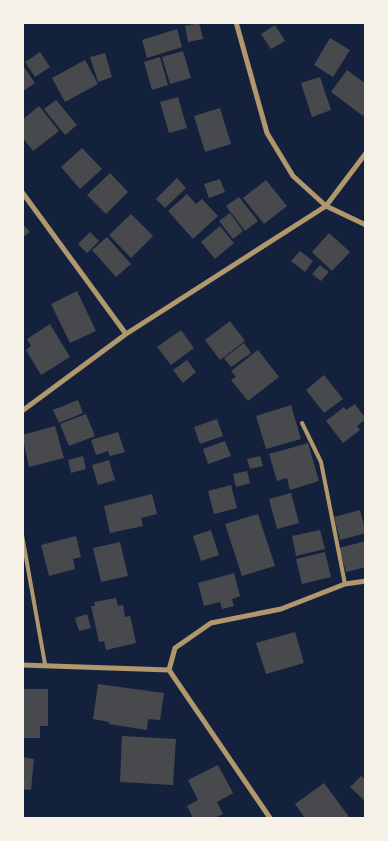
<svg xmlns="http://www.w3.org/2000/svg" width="388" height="841" font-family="'Public Sans',sans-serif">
<rect width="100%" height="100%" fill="#14213d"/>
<!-- building -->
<path fill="#48494c" d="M199,23L203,39L188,42L185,26Z
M275,25L285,41L271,49L261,34Z
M177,29L182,47L147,58L142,40Z
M330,38L350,50L333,77L314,65Z
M183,51L191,78L170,84L162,57Z
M40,52L50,67L35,77L25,62Z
M105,53L112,77L98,82L90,57Z
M160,57L168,85L152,90L144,62Z
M85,60L98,84L65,102L52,78Z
M22,64L35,83L22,92Z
M347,70L366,84V112L363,116L331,92Z
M320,77L331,110L312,117L301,83Z
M178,97L187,128L169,133L160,102Z
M56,100L77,125L65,135L44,109Z
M39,106L59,131L33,151L22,137V120Z
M220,108L231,144L205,152L194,116Z
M82,148L102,169L80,189L61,167Z
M110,173L128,192L106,214L87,195Z
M177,178L186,188L165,208L156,199Z
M220,179L225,192L209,198L204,184Z
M266,180L287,206L264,224L243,198Z
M187,194L196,204L202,199L218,216L193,239L168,211Z
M239,197L258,221L245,231L226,206Z
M230,213L243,231L233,239L219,221Z
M131,214L153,236L131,258L109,235Z
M22,223L30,232L22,238Z
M220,226L234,243L215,259L201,242Z
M90,232L99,241L87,253L78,244Z
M329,233L350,252L332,271L312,252Z
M107,237L131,264L116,277L92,250Z
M300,251L313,261L305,272L291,261Z
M320,265L329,272L321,281L312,274Z
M77,291L96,331L70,343L51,304Z
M230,321L245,341L220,360L205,340Z
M50,324L70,357L41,375L26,350L31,346L27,339Z
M181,330L194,348L171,365L157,347Z
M244,343L251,353L231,367L224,358Z
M258,350L279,377L248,401L231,380L236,377L231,371Z
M187,360L196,372L183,383L173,370Z
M324,375L343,399L324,413L306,390Z
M78,400L83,413L59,423L53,410Z
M355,404L366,419L357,426L360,430L343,443L326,421L344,407L346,410Z
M291,405L301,439L266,449L256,416Z
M86,414L95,436L69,446L60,424Z
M217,419L223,436L200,444L194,427Z
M55,426L64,458L29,467L22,435Z
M118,432L125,452L110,456L108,451L96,455L91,440Z
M225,441L231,456L208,464L203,449Z
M308,443L319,481L290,490L287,478L277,481L269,454Z
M83,456L86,469L71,473L68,460Z
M260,456L263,466L250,469L247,459Z
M109,460L115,480L98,485L92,465Z
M247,471L250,483L236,487L233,474Z
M231,485L237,508L214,514L208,491Z
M291,493L299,523L277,529L269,499Z
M152,494L157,514L141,518L143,526L110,533L104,506Z
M360,510L366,533L340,540L334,517Z
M258,514L275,566L242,576L225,524Z
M211,530L219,555L201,561L193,536Z
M320,530L325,549L296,556L292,536Z
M76,536L81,557L73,559L75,569L49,576L41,545Z
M366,541V567L346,572L339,548Z
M120,542L128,576L101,582L93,548Z
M325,552L331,577L302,584L296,559Z
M234,573L240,596L232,599L234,606L222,609L220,602L204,606L198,583Z
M116,598L118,606L123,605L125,617L130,616L136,643L106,650L104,641L99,642L91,606H95L94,602Z
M87,614L91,628L79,631L75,618Z
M295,632L304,663L266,674L256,643Z
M98,684L164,693L160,720L148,719L147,730L109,724V722L93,719Z
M22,689H48V726H40V738H22Z
M122,736L176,739L173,785L120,782Z
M22,757L34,759L31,790L22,789Z
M218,765L233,793L217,802L223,814L214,818H193L187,806L198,800L188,780Z
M361,776L366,780V802L350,787Z
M324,783L350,818H305L295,804Z"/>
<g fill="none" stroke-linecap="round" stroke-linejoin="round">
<!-- service -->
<path stroke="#b1986c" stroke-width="4" d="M302,423L321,462L345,584
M22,535L45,664"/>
<!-- minor -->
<path stroke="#b1986c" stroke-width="5" d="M236,22L267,133L293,176L326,206L366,225
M22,192L126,334
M22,411L126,334L326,206L366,153
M22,665L169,670L175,648L211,623L281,609L345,584L366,581
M169,670L270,818"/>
</g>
<!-- border -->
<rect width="388" height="841" fill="none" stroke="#f6f1e7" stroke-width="48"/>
</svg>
